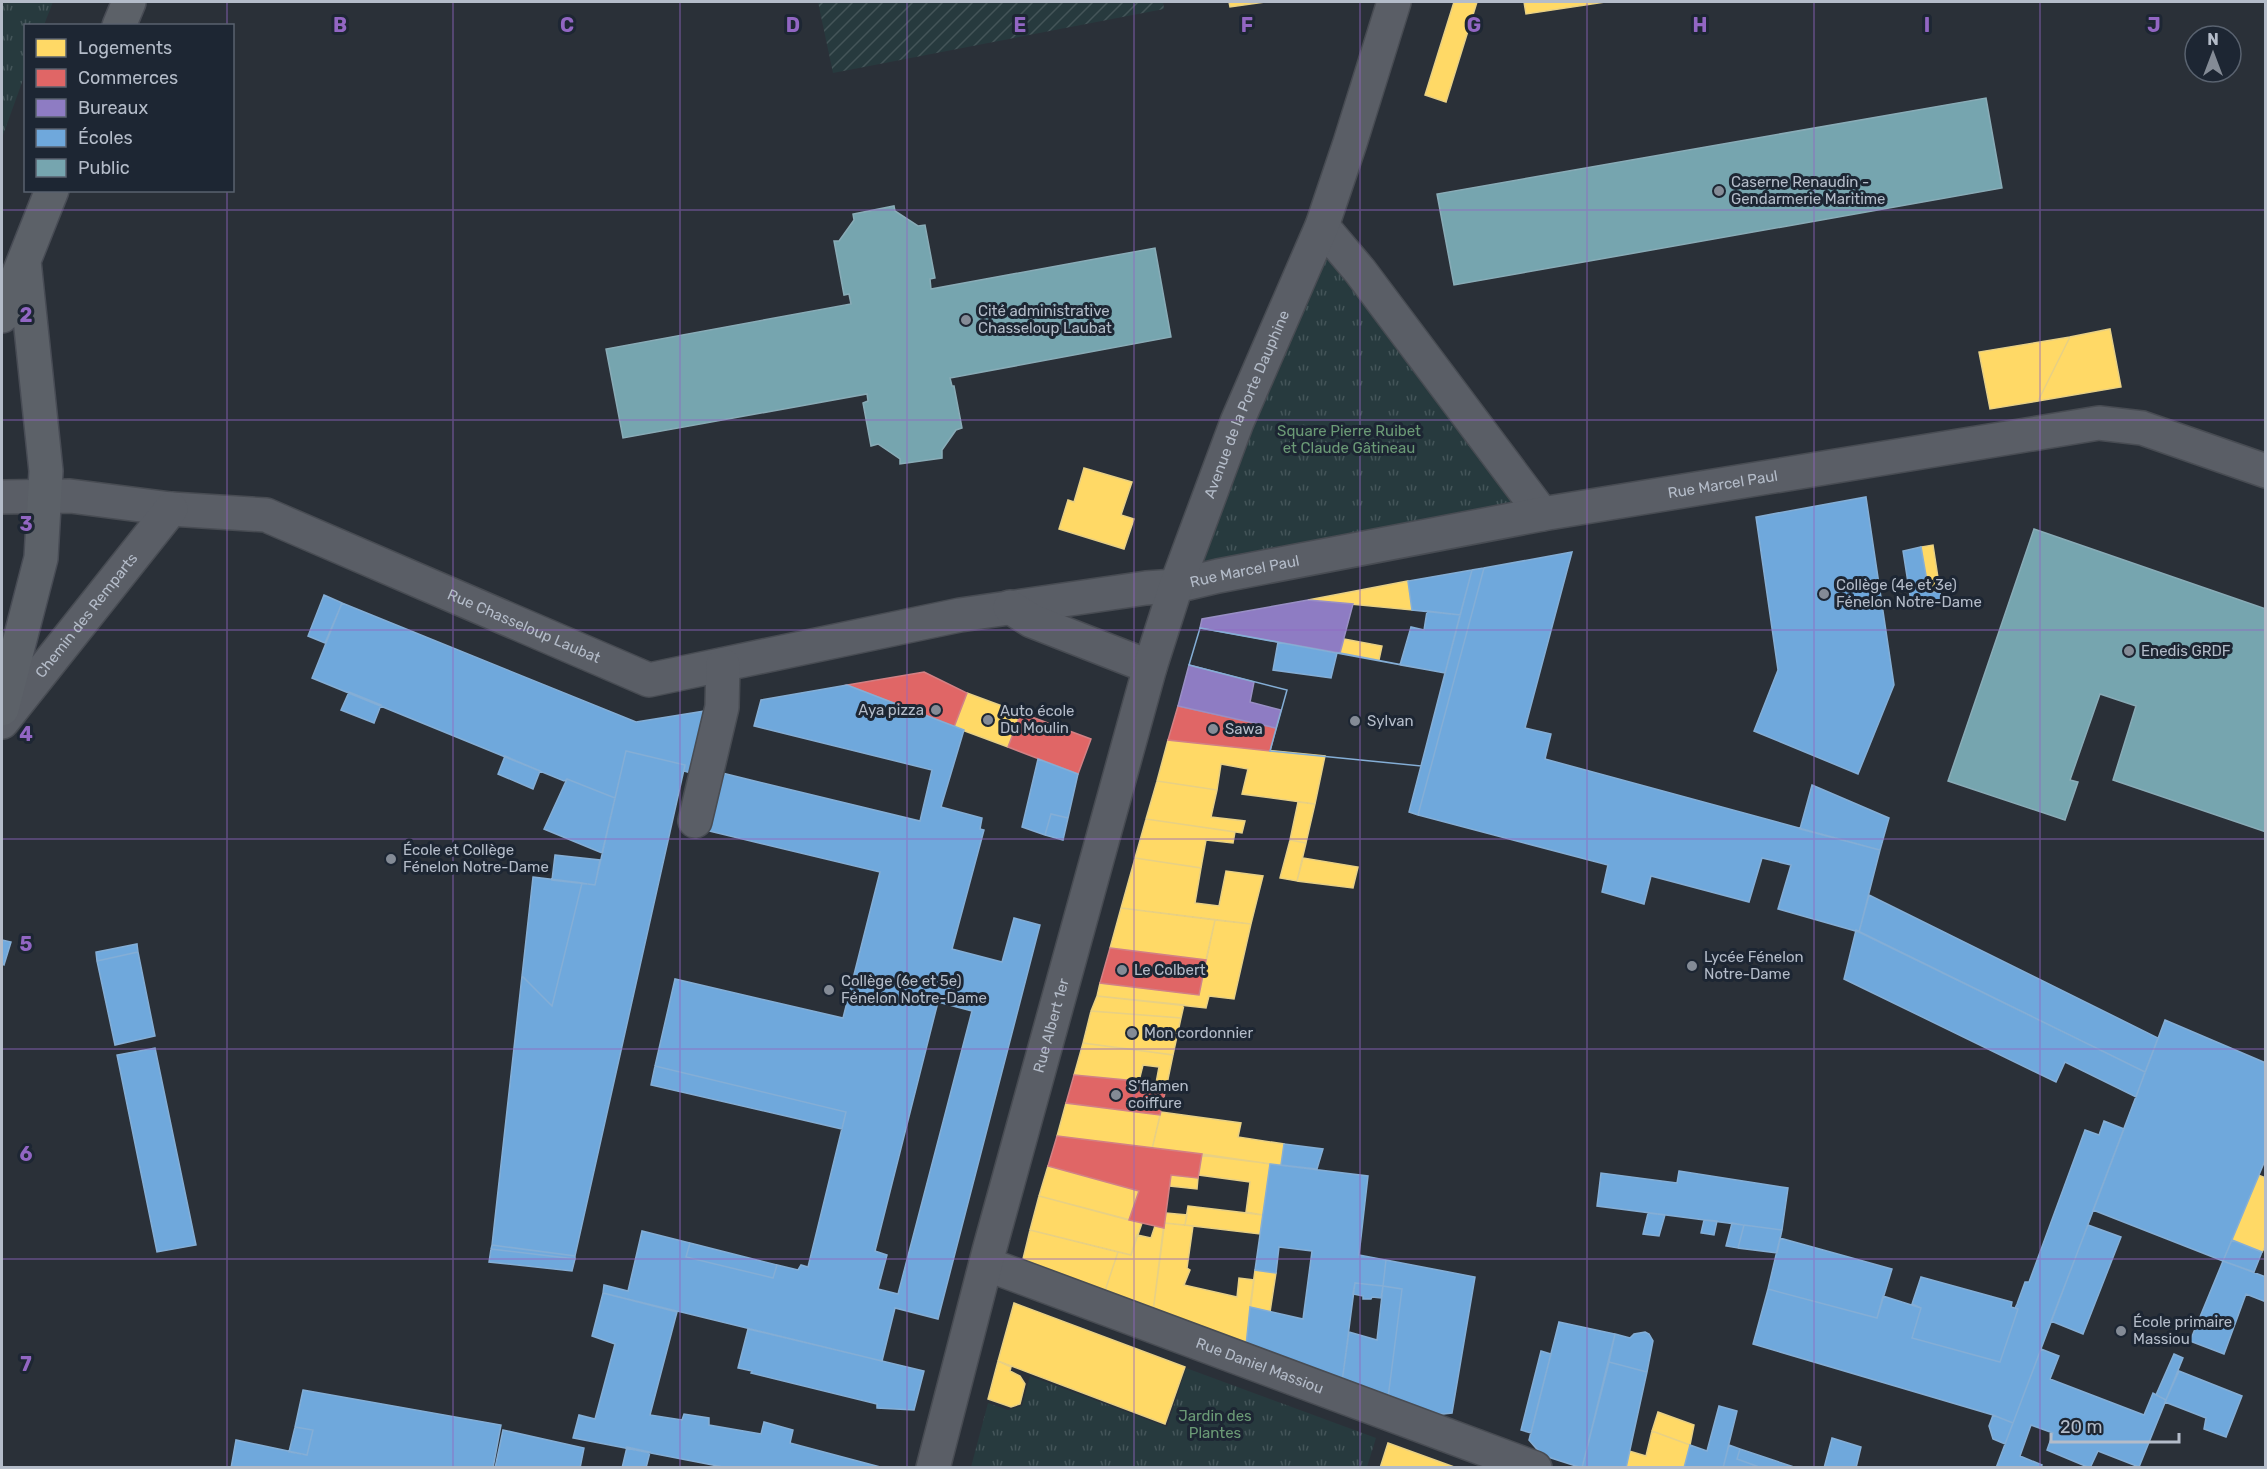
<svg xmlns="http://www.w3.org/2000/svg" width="2267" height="1469" font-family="Rubik,sans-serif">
<defs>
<pattern id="park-tufts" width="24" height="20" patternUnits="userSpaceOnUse" patternTransform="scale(1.5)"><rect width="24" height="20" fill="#273a3e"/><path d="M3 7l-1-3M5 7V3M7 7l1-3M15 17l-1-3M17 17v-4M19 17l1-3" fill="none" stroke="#445559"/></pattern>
<pattern id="garden-furrows" width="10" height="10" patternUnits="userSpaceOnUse" patternTransform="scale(1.5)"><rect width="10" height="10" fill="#273a3e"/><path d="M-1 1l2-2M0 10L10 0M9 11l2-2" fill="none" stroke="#445559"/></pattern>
</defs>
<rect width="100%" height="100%" fill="#2a3038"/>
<!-- park -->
<path fill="url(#park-tufts)" d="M2,2H53L44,25L26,26L25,74L2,138Z
M1322,226L1542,514L1176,586Z
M1186,1368L1376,1438L1367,1467H971L988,1403L1008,1410L1022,1406L1030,1376L1167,1427Z"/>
<!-- garden -->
<path fill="url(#garden-furrows)" d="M818,2H1163L1164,9L833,73Z"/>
<!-- homes -->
<path fill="#ffd966" stroke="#e8d084" stroke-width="1.5" d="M1229,2H1265L1230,7Z
M1454,2H1477L1446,102L1425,95Z
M1524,2H1605L1526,14Z
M2110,329L2121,387L2038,401L2070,337Z
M2070,337L2038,401L1990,409L1979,352Z
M1084,468L1132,482L1121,515L1134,519L1124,549L1059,529L1068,500L1074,502Z
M1933,545L1940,591L1929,593L1921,547Z
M1408,581L1412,610L1308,600Z
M1344,639L1382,646L1379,660L1340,653Z
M967,693L1021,713L1008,747L954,727Z
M1168,740L1325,756L1315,804L1242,794L1248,769L1221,764L1217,790L1157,781Z
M1157,781L1217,790L1211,817L1245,821L1242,833L1146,819Z
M1298,802L1315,804L1306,843L1290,840Z
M1146,819L1235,832L1233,843L1206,840L1201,868L1135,858Z
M1290,840L1306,843L1297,881L1280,878Z
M1135,858L1201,868L1195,903L1219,906L1226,871L1263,876L1251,924L1121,908Z
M1303,858L1358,867L1353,888L1297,881Z
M1121,908L1215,920L1206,960L1110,948Z
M1215,920L1251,924L1234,999L1209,996L1206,1008L1097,996L1100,983L1199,995Z
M1097,996L1184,1005L1181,1018L1091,1011Z
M1091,1011L1181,1018L1173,1055L1083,1043Z
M1083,1043L1173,1055L1167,1084L1156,1083L1159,1067L1143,1065L1139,1081L1074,1075Z
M1066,1103L1160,1115L1152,1149L1057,1136Z
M1161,1112L1241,1123L1238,1137L1284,1144L1281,1165L1152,1149Z
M1202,1154L1270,1164L1263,1215L1246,1212L1250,1182L1199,1175Z
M1048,1166L1139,1191L1129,1220L1039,1196Z
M1171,1175L1198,1178L1197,1189L1170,1186Z
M2258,1175L2266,1178V1245L2262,1252L2232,1240Z
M1039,1196L1142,1223L1131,1255L1030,1230Z
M1188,1206L1263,1215L1260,1234L1185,1225Z
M1166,1213L1187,1215L1185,1225L1164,1223Z
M1164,1223L1193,1226L1187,1268L1190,1270L1184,1285L1237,1297L1239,1278L1254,1280L1246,1346L1153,1312Z
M1155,1226L1164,1228L1153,1312L1104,1294L1118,1252L1131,1255L1137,1235L1151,1238Z
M1030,1230L1118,1252L1104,1294L1022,1263Z
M1255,1270L1276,1273L1270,1312L1250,1307Z
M1014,1303L1185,1367L1165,1424L998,1361Z
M998,1361L1011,1367L1010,1371L1020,1376L1025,1384L1020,1404L1011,1407L988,1399Z
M1658,1412L1694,1425L1690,1445L1652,1431Z
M1652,1431L1690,1445L1684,1468H1626L1629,1451L1646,1456Z
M1388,1443L1457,1468H1380Z"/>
<!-- shops -->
<path fill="#e06666" stroke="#d38084" stroke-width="1.5" d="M924,672L967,693L954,727L847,685Z
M1178,706L1276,728L1270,751L1168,740Z
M1021,713L1091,739L1078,774L1008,747Z
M1110,948L1206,960L1199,995L1100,983Z
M1074,1075L1167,1084L1160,1115L1066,1103Z
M1057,1136L1202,1154L1198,1178L1171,1175L1164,1228L1129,1220L1139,1191L1048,1166Z"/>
<!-- offices -->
<path fill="#8e7cc3" stroke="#998fc5" stroke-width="1.5" d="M1308,600L1353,604L1340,653L1200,628L1202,619Z
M1189,665L1254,682L1250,702L1281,710L1276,728L1178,706Z"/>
<!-- schools -->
<path fill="#6fa8dc" stroke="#84aed6" stroke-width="1.5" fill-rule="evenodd" d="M1866,497L1894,685L1858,774L1754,731L1778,670L1756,517Z
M1921,547L1929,593L1940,591L1941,603L1912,608L1903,551Z
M1572,552L1525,728L1551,734L1545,759L1880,850L1859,932L1778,909L1791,865L1762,858L1749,902L1651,876L1644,904L1602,892L1608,865L1418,815L1484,568Z
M1484,568L1418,815L1409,812L1472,570Z
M1472,570L1460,615L1412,610L1408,581Z
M324,595L342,603L325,643L308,636Z
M342,603L636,722L711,710L694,774L684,771L685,765L626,751L615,798L567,779L564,781L312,678Z
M1427,611L1460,615L1445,673L1400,665L1411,627L1424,630Z
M1200,628L1278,642L1273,670L1331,678L1337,653H1340L1445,673L1421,766L1270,751L1287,690L1189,665Z
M1200,628L1445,673L1421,766L1270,751L1287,690L1189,665Z
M847,685L964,730L941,807L982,818L980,829L984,830L952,949L1002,962L1014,918L1040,925L938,1319L895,1308L882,1361L603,1293L604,1285L628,1291L642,1231L690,1243L686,1257L773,1278L777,1265L798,1270L801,1265L808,1267L846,1112L655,1066L675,979L843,1018L880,872L709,831L722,773L920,821L932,770L754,726L761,700ZM938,1002L972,1011L898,1294L878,1289L887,1255L875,1251Z
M349,692L381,705L374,723L341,710Z
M626,751L685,765L575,1256L492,1245L522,976L552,1006L582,883L595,885Z
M505,756L540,771L533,789L498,774Z
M1038,759L1078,774L1068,818L1051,814L1045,835L1022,827Z
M567,779L615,798L602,853L544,829Z
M1812,785L1889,818L1880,850L1800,829Z
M1051,814L1068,818L1063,840L1045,835Z
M555,855L600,860L595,885L552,880Z
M533,877L582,883L552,1006L522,976Z
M1869,895L2158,1038L2145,1072L1859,932Z
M1856,930L2145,1072L2136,1097L2065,1062L2056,1082L1844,979Z
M2,940L11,942L4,965L2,964Z
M137,944L138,952L97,961L96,952Z
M138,952L155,1036L115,1045L97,961Z
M2165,1020L2266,1063V1158L2223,1261L2093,1210Z
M155,1048L196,1245L157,1252L117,1055Z
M655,1066L846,1112L842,1129L651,1085Z
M2104,1121L2124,1129L2013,1423L1993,1415L1753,1344L1768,1289L1877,1318L1883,1296L1921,1308L1912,1338L2000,1362L2017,1312L2018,1309L2015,1308L2017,1304L2025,1282H2029L2085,1130L2099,1135Z
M1284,1144L1323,1149L1317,1169L1281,1165Z
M1270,1164L1368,1176L1359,1255L1386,1260L1383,1286L1355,1283L1342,1382L1246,1346L1250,1307L1303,1319L1312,1251L1279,1247L1276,1273L1255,1270Z
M1679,1171L1788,1188L1782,1230L1597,1206L1601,1173L1677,1183Z
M1648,1213L1665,1215L1659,1236L1643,1234Z
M1704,1220L1717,1221L1714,1235L1701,1233Z
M1732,1223L1744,1225L1738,1248L1726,1246Z
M1744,1225L1782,1230L1777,1253L1738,1248Z
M2088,1225L2121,1237L2083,1334L2051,1321Z
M1780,1238L1892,1269L1877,1318L1768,1289Z
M2232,1240L2262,1252L2254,1272L2223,1261Z
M690,1243L777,1265L773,1278L686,1257Z
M492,1245L575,1256V1259L491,1249Z
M491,1249L575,1259L572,1271L489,1262Z
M1386,1260L1475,1277L1452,1413L1434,1415L1388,1398L1402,1289L1383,1286Z
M2223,1261L2266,1277V1302L2246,1294L2224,1354L2190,1341Z
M1921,1277L2012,1302L2011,1307L2018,1309L2000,1362L1912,1338L1921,1308L1912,1304Z
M1355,1283L1383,1286L1381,1298L1372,1297L1371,1299H1363V1296L1353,1294Z
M1383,1286L1402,1289L1388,1398L1342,1382L1349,1332L1377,1340Z
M603,1293L677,1312L650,1415L682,1420L684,1414L709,1418V1425L761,1434L764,1422L793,1430L790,1443L884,1468H728L573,1438L579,1415L595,1419L615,1344L592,1336Z
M1559,1322L1615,1334L1582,1468L1542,1455L1529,1440Z
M748,1329L924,1371L914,1410L877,1408V1404L751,1373L752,1371L738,1368Z
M1645,1332L1649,1334L1653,1341L1647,1372L1609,1362L1615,1334L1630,1338L1634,1334Z
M2041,1349L2059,1356L2050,1379L2144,1415L2153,1393L2166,1400L2139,1467L2098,1451L2090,1468L2047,1450L2053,1433L2031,1425L2020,1456L2042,1465L2041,1468H1996Z
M1541,1351L1551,1354L1531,1433L1521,1430Z
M2174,1354L2183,1358L2166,1400L2156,1395Z
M1609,1362L1647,1372L1626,1468H1582Z
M2179,1371L2242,1396L2226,1437L2204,1429L2206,1418L2165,1402Z
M303,1390L501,1425L493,1468H231L236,1440L307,1455L313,1430L295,1427Z
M1719,1406L1737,1411L1723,1468H1684L1690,1445L1707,1451Z
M1993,1415L2013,1423L2005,1444L1993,1439L1989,1426Z
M295,1427L313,1430L307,1455L289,1452Z
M503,1430L584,1448L580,1468H495Z
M1832,1438L1861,1447L1856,1468H1824Z
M1729,1445L1740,1449L1737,1459L1762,1468H1723Z
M627,1447L650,1452L646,1468H622Z
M1740,1449L1797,1468H1762L1737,1459Z"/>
<!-- public -->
<path fill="#76a5af" stroke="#89acb7" stroke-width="1.5" d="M1986,98L2002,188L1454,285L1437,194Z
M894,206L895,211L918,226L925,225L935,278L930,279L931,289L1155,248L1171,337L950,378L952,386H954L962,428L956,430L942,450V458L900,464V459L878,444L871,446L863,403L868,401L867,394L623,438L606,349L851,304L849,294L844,295L834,241H839L854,220L853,214Z
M2034,529L2266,609V832L2113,780L2136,706L2100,694L2070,780L2078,782L2065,820L1948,781Z"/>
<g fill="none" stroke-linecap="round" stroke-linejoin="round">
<!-- minor casing -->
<g stroke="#484c53" stroke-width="36">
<g id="minor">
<path d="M1322,226L1360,271L1542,514"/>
<path id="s1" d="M2,497L70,496L171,509L266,515L649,680L960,615L1146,588L1176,586L1218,576L1542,514L2099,423L2142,428L2266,471"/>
<path d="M1010,607L1032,621L1150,667"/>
<path id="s2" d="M2,722L171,509"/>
<path d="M695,821L722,707L723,665"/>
<path id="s3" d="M986,1264L1535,1468"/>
<path id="s4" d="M933,1468L989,1251L1150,667L1176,586L1237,422L1322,226L1350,143L1394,2"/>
</g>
</g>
<!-- major casing -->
<g stroke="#484c55" stroke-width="36">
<path id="major" d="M119,26L129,2
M2,316L52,190
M2,709L41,558L46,471L24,261"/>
</g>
<!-- minor -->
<use href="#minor" stroke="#5a5e66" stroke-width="33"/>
<!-- major -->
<use href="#major" stroke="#5c6168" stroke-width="33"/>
</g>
<!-- grid -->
<path fill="none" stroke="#9266c3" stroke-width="1.5" stroke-opacity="0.55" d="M227,2V26M453,2V1468M680,2V1468M907,2V1468M1134,2V1468M1360,2V1468M1587,2V1468M1814,2V1468M2040,2V1468M227,190V1468M2,210H2266M2,420H2266M2,630H2266M2,839H2266M2,1049H2266M2,1259H2266"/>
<!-- markers -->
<g fill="#848b96" stroke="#1d2633" stroke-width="2">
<circle cx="1719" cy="191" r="6"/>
<circle cx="966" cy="320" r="6"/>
<circle cx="1824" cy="594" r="6"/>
<circle cx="2129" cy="651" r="6"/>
<circle cx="936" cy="710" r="6"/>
<circle cx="988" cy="720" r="6"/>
<circle cx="1355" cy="721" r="6"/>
<circle cx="1213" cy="729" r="6"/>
<circle cx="391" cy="859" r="6"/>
<circle cx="1692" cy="966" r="6"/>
<circle cx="1122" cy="970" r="6"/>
<circle cx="829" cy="990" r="6"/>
<circle cx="1132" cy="1033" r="6"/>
<circle cx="1116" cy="1095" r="6"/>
<circle cx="2121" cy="1331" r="6"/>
</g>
<g text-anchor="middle" stroke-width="6" stroke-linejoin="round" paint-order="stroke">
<!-- poi labels -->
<g font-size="15" fill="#b4bcc9" stroke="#1d2633" text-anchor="start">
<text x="1731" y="187">Caserne Renaudin -<tspan x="1731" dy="17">Gendarmerie Maritime</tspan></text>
<text x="978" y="316">Cité administrative<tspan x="978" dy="17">Chasseloup Laubat</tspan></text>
<text x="1836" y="590">Collège (4e et 3e)<tspan x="1836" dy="17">Fénelon Notre-Dame</tspan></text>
<text x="2141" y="656">Enedis GRDF</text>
<text x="924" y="715" text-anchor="end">Aya pizza</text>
<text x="1000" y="716">Auto école<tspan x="1000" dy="17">Du Moulin</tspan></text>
<text x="1367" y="726">Sylvan</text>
<text x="1225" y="734">Sawa</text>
<text x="403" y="855">École et Collège<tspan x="403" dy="17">Fénelon Notre-Dame</tspan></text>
<text x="1704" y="962">Lycée Fénelon<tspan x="1704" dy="17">Notre-Dame</tspan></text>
<text x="1134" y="975">Le Colbert</text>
<text x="841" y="986">Collège (6e et 5e)<tspan x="841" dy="17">Fénelon Notre-Dame</tspan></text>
<text x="1144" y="1038">Mon cordonnier</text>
<text x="1128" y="1091">S'flamen<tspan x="1128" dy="17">coiffure</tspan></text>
<text x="2133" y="1327">École primaire<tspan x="2133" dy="17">Massiou</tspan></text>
</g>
<!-- street labels -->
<g font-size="15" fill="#b4bcc9" stroke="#1d2633">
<text dy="5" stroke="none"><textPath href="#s4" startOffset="1110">Avenue de la Porte Dauphine</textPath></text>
<text dy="5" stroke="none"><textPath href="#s1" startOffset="1774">Rue Marcel Paul</textPath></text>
<text dy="5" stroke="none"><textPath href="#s1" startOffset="1288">Rue Marcel Paul</textPath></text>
<text dy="5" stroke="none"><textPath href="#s2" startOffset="136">Chemin des Remparts</textPath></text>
<text dy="5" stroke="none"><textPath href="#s1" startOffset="546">Rue Chasseloup Laubat</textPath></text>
<text dy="5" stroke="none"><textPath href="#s4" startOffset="458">Rue Albert 1er</textPath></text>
<text dy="5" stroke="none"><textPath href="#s3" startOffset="292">Rue Daniel Massiou</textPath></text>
</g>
<!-- park labels -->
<g font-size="15" fill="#6b9a76" stroke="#1d2633">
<text x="1349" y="436">Square Pierre Ruibet<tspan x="1349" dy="17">et Claude Gâtineau</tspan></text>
<text x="1215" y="1421">Jardin des<tspan x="1215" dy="17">Plantes</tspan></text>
</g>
</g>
<g font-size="20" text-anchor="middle" font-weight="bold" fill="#9266c3" stroke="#1d2633" stroke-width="6" stroke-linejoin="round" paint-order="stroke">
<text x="340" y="32">B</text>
<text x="567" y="32">C</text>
<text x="793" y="32">D</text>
<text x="1020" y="32">E</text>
<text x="1247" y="32">F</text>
<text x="1474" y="32">G</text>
<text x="1700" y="32">H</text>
<text x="1927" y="32">I</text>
<text x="2154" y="32">J</text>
<text x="26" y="322">2</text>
<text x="26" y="531">3</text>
<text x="26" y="741">4</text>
<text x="26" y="951">5</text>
<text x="26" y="1161">6</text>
<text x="26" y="1371">7</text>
</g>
<!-- border -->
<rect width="2267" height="1469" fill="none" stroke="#b4bcc9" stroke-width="6"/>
<!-- legend -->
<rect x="24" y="24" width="210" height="168" fill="#1d2633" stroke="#59626f" stroke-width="1.5"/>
<rect x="36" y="39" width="30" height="18" fill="#ffd966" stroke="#59626f" stroke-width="1.5"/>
<text x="78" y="54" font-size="18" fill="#b4bcc9">Logements</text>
<rect x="36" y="69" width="30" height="18" fill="#e06666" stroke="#59626f" stroke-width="1.5"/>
<text x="78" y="84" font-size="18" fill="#b4bcc9">Commerces</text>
<rect x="36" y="99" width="30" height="18" fill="#8e7cc3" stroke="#59626f" stroke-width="1.5"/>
<text x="78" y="114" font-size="18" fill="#b4bcc9">Bureaux</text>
<rect x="36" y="129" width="30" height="18" fill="#6fa8dc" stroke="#59626f" stroke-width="1.5"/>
<text x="78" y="144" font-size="18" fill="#b4bcc9">Écoles</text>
<rect x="36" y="159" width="30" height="18" fill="#76a5af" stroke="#59626f" stroke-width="1.5"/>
<text x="78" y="174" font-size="18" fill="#b4bcc9">Public</text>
<!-- north arrow -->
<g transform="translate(2213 54)"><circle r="28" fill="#1d2633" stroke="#59626f" stroke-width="1.5"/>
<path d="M0-4.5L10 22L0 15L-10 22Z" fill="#848b96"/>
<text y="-9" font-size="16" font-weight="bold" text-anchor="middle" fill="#b4bcc9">N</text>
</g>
<!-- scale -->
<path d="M2051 1433v9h128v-9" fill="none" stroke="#b4bcc9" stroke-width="3"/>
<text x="2060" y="1433" font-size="18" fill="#b4bcc9" stroke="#1d2633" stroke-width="4.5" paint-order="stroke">20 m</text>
</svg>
